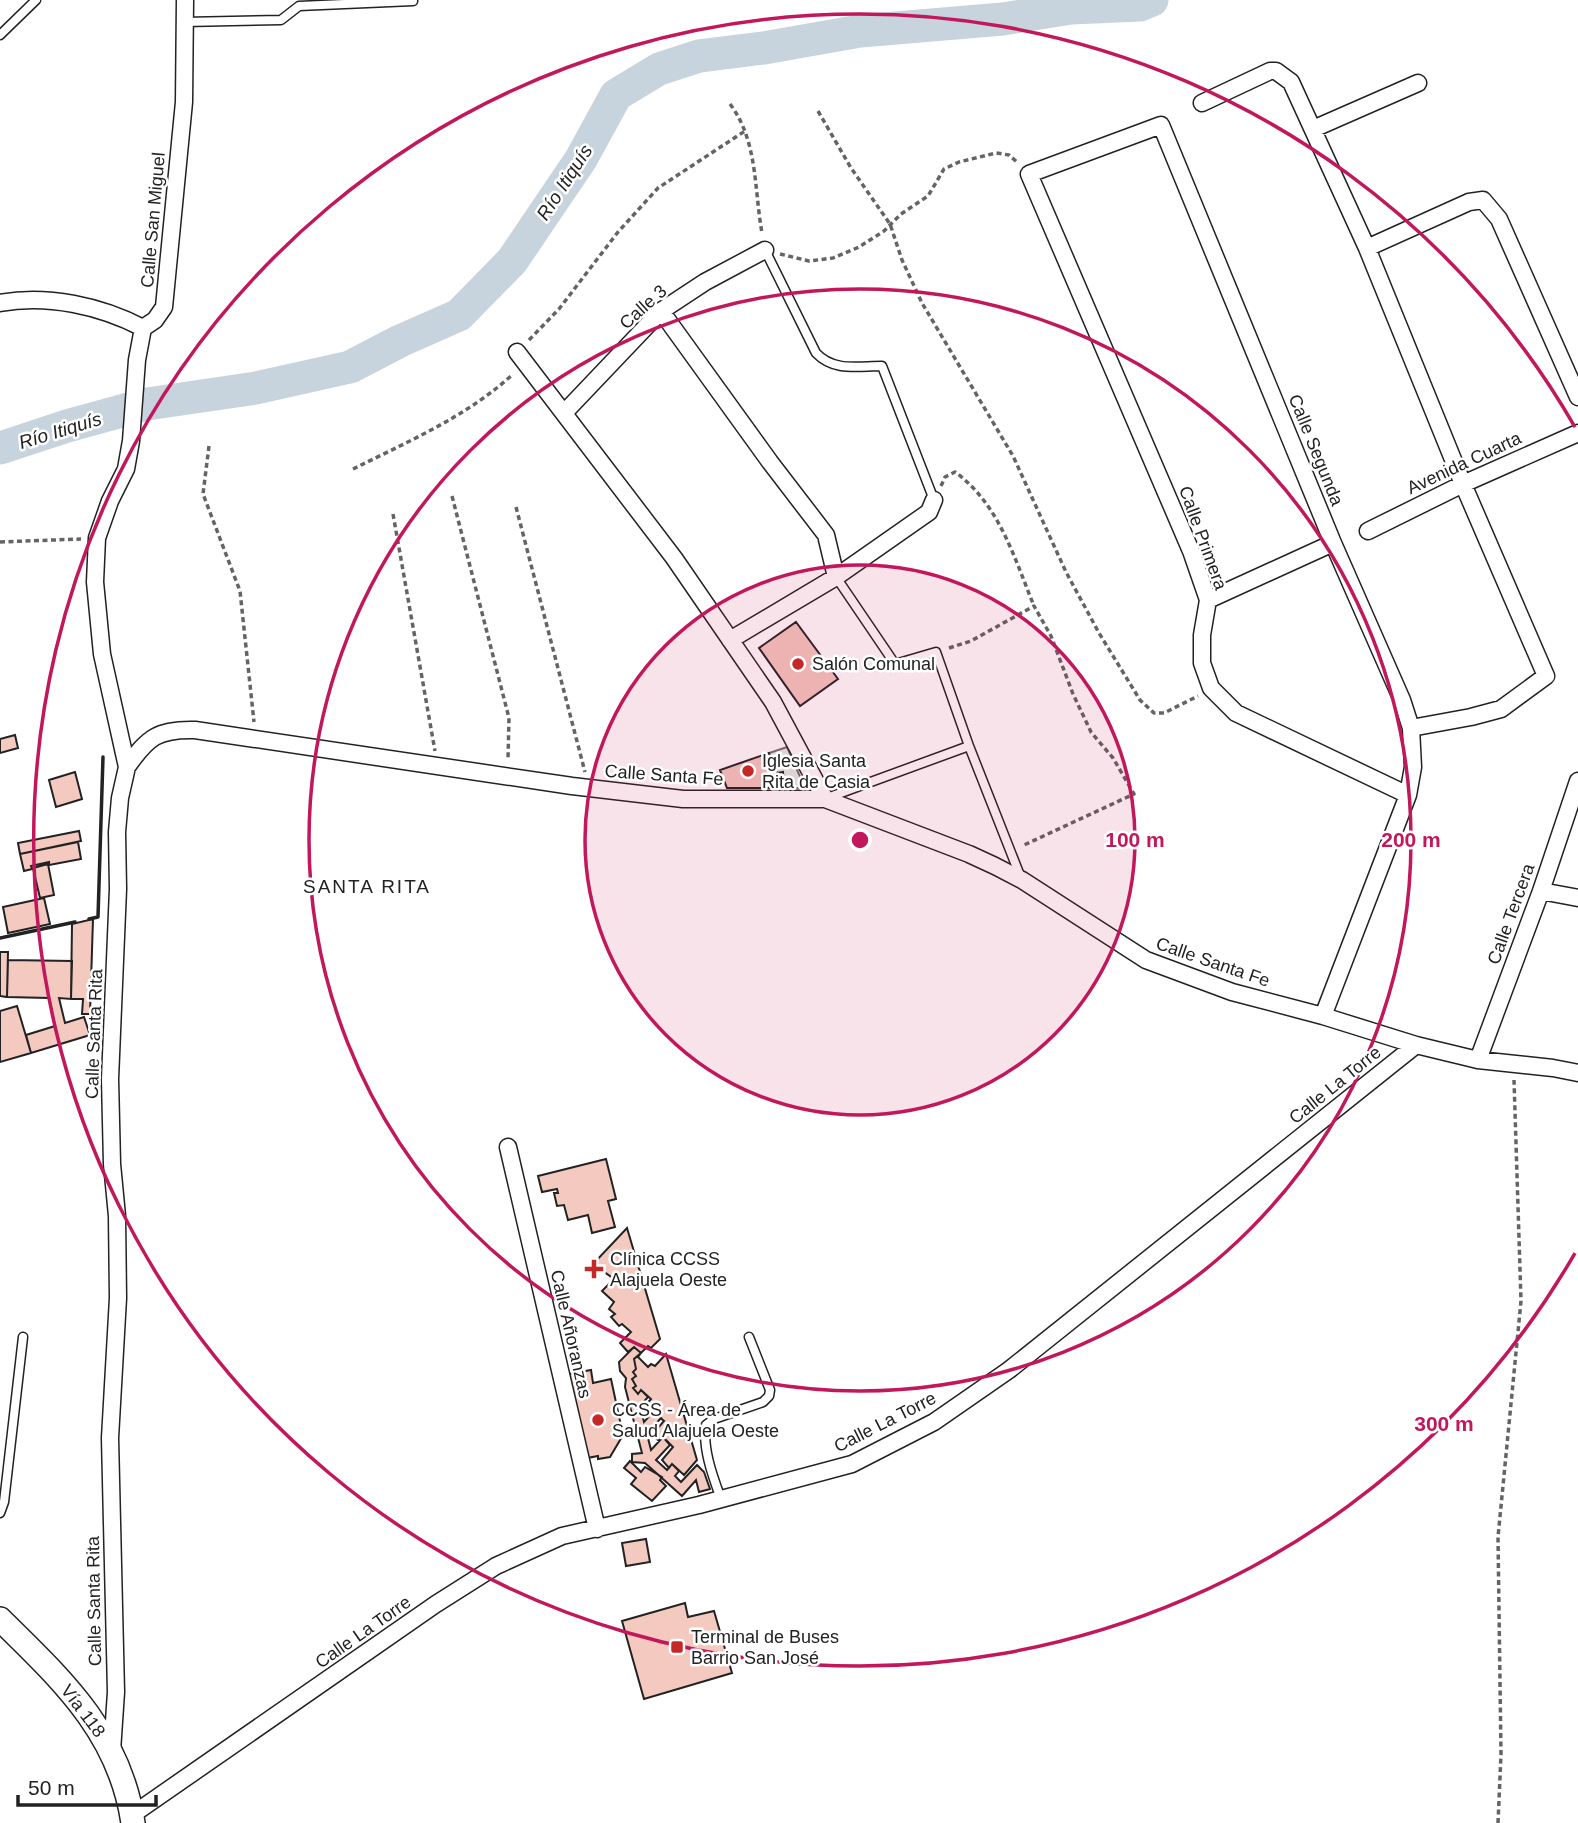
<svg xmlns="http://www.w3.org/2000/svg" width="1578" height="1823" font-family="Helvetica,sans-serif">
<rect width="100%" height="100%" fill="#fff"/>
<!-- green -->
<path fill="#e0efe3" stroke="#6f6f6f" stroke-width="2" d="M787,747L805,788H784L783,773H777L769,753Z"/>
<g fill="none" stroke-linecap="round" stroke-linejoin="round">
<!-- river -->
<path stroke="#c7d3dd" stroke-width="33" d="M0,448L67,426L147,404L256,388L350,367L400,341L459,315L512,261L581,159L616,95L659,69L699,56L764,48L860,31L1003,19L1071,8L1140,5L1152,0"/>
</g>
<!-- building -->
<path fill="#f3c9c0" stroke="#222" stroke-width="2" d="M796,622L838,679L800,706L759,648Z
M15,735L18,748L0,753V739Z
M769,753L777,773L783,772L784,788H727L720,770Z
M75,772L82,799L56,807L49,780Z
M79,831L81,841L20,854L18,843Z
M78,842L81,859L49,865V862L31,866L32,869L24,871L20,854Z
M48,864L54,895L40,898L33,868Z
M44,898L50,924L8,933L3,907Z
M93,919L90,1014H82L83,999H71L72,924Z
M0,952H8L7,997L0,996Z
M8,960L72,961L71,999L59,998L65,1023L84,1017L90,1035L31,1053L26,1035L55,1026L49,998L7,997Z
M17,1006L31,1053L0,1062V1011Z
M606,1159L616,1199L608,1201L615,1227L592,1233L588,1215L568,1220L564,1205L557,1206L554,1193H558L557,1189L542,1192L538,1176Z
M627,1228L660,1339L651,1348L648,1346L641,1353L634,1347L628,1352L620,1343L631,1332L622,1324L619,1326L611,1317L615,1314L609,1309L614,1302L602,1291L614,1279L593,1264Z
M634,1347L641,1353L634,1359L636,1369L633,1372L636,1376L632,1379L636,1386L633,1388L638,1394L641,1390L648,1397L640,1406L644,1422L653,1412L661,1418L647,1434L651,1450L663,1437L670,1445L656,1460L667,1470L672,1464L679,1471L675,1476L681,1482L697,1465L704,1472L710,1489L699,1492L696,1480L682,1496L645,1463L632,1462V1454L642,1453L625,1387L626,1378L620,1371L619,1362Z
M641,1353L638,1357L648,1367L651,1364L655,1366L666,1354L697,1460L684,1475L672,1464L669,1468L662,1460L673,1447L663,1437L659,1441L652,1435L664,1421L653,1412L650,1415L643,1408L651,1399L641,1390L638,1394L633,1388L636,1386L632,1379L636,1376L633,1372L636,1369L634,1359Z
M591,1370L593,1383L611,1379L623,1435L610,1457L598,1459V1456L587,1458L569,1374Z
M630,1461L641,1472L645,1467L662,1477L660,1480L666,1486L652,1501L631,1484L636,1478L624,1468Z
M646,1539L650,1562L626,1566L622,1543Z
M685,1603L688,1617L714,1611L732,1673L644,1699L622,1621Z"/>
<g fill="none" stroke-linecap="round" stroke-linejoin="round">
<!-- lane casing -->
<g stroke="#222" stroke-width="11">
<path id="lane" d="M184,22L281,20L299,6L413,1
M0,35L36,0
M765,250L816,353C834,372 858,366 882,366L934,500
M836,577L895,664L936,652L969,746L1021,878
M827,798L969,746
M721,1499C713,1477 702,1448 706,1425L714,1419L763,1402L769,1396L770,1390L749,1337
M0,1513L4,1502L23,1337"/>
</g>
<!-- street casing -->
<g stroke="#222" stroke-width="19">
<path id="street" d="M1202,103L1270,71H1276L1291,82L1367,248L1463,484L1546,676L1501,709L1471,717L1411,728
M1313,129L1418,83
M1367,248L1469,202L1483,200L1499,219L1578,397
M0,303C47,294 101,306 143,328
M661,311L770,462L826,535L836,577
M143,328L155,320L164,307L184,102L185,0
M517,352L674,558L773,702L825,799
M564,413L661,311L705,282L765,250
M1368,531L1463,484L1578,433
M1208,600L1333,543
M730,640L836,577L929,512L934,500
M127,767C148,737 158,729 195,730L572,786L683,799H825L969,854L995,866L1022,880L1146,960L1232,992L1323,1016L1416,1045
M1541,891L1578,898
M1323,1016L1408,795L1236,713L1211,688L1202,663V635L1208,600L1191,551L1029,174L1161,125L1333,543L1402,700L1411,728L1413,767L1408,795
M1478,1060L1541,891L1578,781
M508,1147L597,1529
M112,1751L116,1692L110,1438L118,1298L117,1216L112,1164L110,1079L118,889L117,832L120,798L127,767L102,654L95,582L97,538L110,501L126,469L131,441L137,360L143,328
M132,1815L436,1604L496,1566L562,1536L699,1505L852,1464L934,1422L1009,1370L1416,1045L1478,1060L1553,1068L1578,1073"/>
</g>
<!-- secondary casing -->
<g stroke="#222" stroke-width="26">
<path id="secondary" d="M0,1619C62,1680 120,1733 133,1823"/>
</g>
<!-- path -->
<path stroke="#646464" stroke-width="3.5" stroke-dasharray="5 3.5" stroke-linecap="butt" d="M730,104C758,141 754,189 762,233
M818,111L851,168L890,224L902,260L922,303L1013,456L1066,572L1099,633L1140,700L1154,713H1164L1198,696
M780,254L809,261L833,258L859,247L884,231L901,214L928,196L944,169L959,162L996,153L1009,155L1018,163
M529,340L559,309L618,232L658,188L745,131
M209,446L203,494L240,591L254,722
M353,469C407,442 468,416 513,374
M941,486L945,477L955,472C999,504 1014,557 1034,606
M452,496L509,718L508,759
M516,507L585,772
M393,514L435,751
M0,542L81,539
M949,648L971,641L1034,606L1051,636L1073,694L1091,732L1113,758L1134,794L1022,846
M1498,1823L1501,1754L1498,1537L1521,1301L1514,1080"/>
<!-- lane -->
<use href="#lane" stroke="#fff" stroke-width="8"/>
<!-- street -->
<use href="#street" stroke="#fff" stroke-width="16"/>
<!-- secondary -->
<use href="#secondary" stroke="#fff" stroke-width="23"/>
<!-- wall -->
<path stroke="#222" stroke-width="3.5" d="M89,919L98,917L103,757
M0,938L75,922"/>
</g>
<!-- distance rings -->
<circle cx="860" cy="840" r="275" fill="#c2185b" fill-opacity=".12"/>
<g fill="none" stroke="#c2185b" stroke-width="3.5">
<circle cx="860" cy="840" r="275"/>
<circle cx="860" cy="840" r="551"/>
<path d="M1575 1253A826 826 0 1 1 1575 427"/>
</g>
<!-- markers -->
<g fill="#c62828" stroke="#fff" stroke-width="2.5">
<circle cx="798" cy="664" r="7"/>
<circle cx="748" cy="771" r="7"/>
<path d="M590.5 1258.5h7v7h7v7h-7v7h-7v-7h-7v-7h7z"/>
<circle cx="598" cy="1420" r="7"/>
<rect x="670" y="1640" width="14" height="14" rx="3.5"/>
</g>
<g text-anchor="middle" stroke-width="5" stroke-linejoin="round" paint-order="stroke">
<!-- street labels -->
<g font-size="18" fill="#222" stroke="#fff">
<text transform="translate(153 220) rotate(-85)" y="6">Calle San Miguel</text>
<text transform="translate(643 307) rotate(-42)" y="6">Calle 3</text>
<text transform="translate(1316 450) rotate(68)" y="6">Calle Segunda</text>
<text transform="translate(1464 463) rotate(-25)" y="6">Avenida Cuarta</text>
<text transform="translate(1203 538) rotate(70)" y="6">Calle Primera</text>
<text transform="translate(664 775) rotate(4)" y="6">Calle Santa Fe</text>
<text transform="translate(1511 914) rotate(-70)" y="6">Calle Tercera</text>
<text transform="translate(1213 962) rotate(19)" y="6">Calle Santa Fe</text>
<text transform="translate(94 1034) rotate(-88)" y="6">Calle Santa Rita</text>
<text transform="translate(1335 1085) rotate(-39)" y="6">Calle La Torre</text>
<text transform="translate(571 1334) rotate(77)" y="6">Calle Añoranzas</text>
<text transform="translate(885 1422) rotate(-27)" y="6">Calle La Torre</text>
<text transform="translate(94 1601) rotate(-91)" y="6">Calle Santa Rita</text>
<text transform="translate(363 1632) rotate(-35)" y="6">Calle La Torre</text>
<text transform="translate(83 1711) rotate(53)" y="6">Vía 118</text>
</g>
<!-- poi labels -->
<g font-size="18" fill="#222" stroke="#fff" text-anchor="start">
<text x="812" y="670">Salón Comunal</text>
<text x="762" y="767">Iglesia Santa<tspan x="762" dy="21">Rita de Casia</tspan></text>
<text x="610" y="1265">Clínica CCSS<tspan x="610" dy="21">Alajuela Oeste</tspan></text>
<text x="612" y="1416">CCSS - Área de<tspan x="612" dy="21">Salud Alajuela Oeste</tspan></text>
<text x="691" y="1643">Terminal de Buses<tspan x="691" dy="21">Barrio San José</tspan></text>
</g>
<!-- water labels -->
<g font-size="19" font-style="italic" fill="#222" stroke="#fff">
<text transform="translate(564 182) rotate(-57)" y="7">Río Itiquís</text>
<text transform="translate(60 430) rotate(-17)" y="7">Río Itiquís</text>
</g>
<!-- neighbourhood labels -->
<g font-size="19" letter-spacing="2" fill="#222" stroke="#fff">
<text x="367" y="893">SANTA RITA</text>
</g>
</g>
<circle cx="860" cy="840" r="10" fill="#c2185b" stroke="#fff" stroke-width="3.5"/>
<g font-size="21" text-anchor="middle" font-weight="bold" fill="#c2185b" stroke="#fff" stroke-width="5" stroke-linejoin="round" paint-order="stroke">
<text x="1135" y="847">100 m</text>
<text x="1411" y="847">200 m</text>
<text x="1444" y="1431">300 m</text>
</g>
<!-- scale -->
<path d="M18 1795v10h138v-10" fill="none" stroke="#222222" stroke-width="3.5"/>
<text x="28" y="1795" font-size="21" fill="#222222" stroke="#ffffff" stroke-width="5" paint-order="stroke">50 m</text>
</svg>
